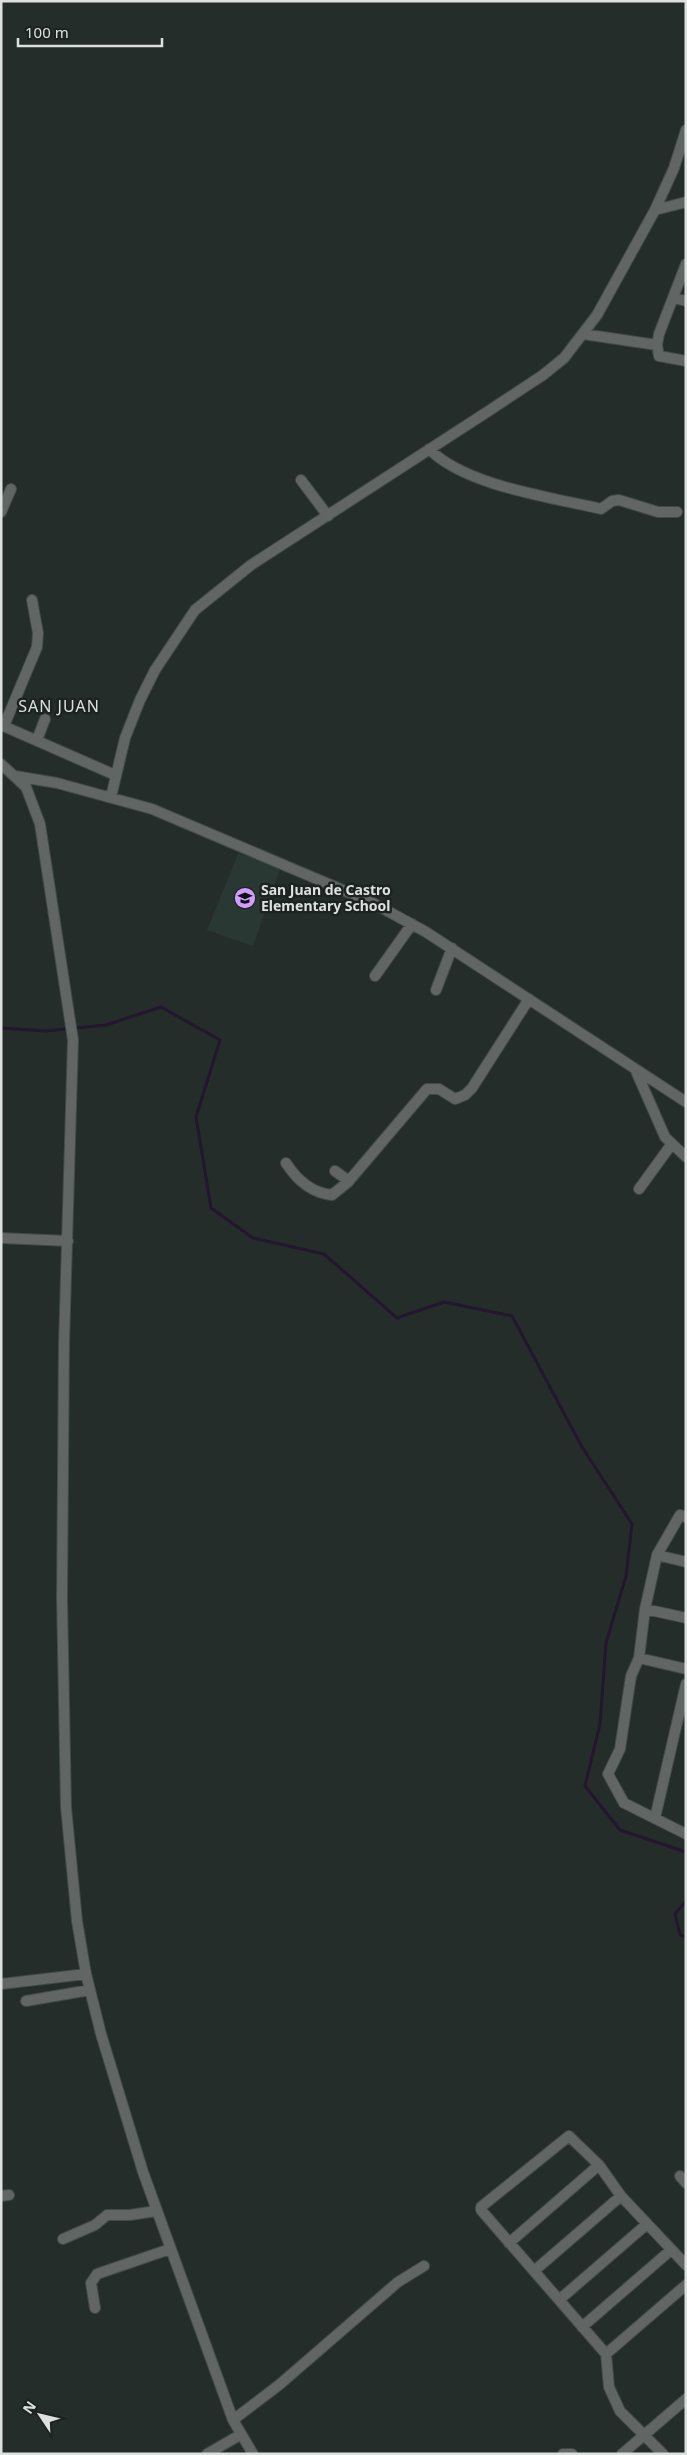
<svg xmlns="http://www.w3.org/2000/svg" width="687" height="2455" font-family="'Noto Sans',sans-serif">
<rect width="100%" height="100%" fill="#252d2a"/>
<!-- built -->
<path fill="#2a3834" d="M238,854L281,866L253,946L207,930Z"/>
<g fill="none" stroke-linecap="round" stroke-linejoin="round">
<!-- stream -->
<path stroke="#23162e" stroke-width="3" d="M1,1028L46,1031L106,1025L161,1007L220,1040L196,1117L211,1208L253,1238L324,1254L397,1318L444,1302L512,1316L582,1447L632,1524L626,1576L606,1643L600,1724L585,1786L620,1830L686,1852
M686,1901L675,1914L680,1935L686,1937"/>
<!-- minor casing -->
<g stroke="#424a47" stroke-width="12">
<path id="minor" d="M655,210L686,202
M686,264L659,334L657,345L659,356L686,361
M673,298L686,301
M583,334L657,345
M429,449C466,486 550,497 601,509L612,501L619,500L658,512H677
M301,480L328,516
M1,512L11,489
M1,725L115,775
M4,726L37,647L38,633L32,600
M37,740L45,719
M1,764L26,787L40,824L73,1040L64,1344L62,1598L66,1807L77,1921L86,1974L101,2034L143,2172L233,2420L253,2454
M15,776L57,783L152,809L371,902L426,932L686,1102
M111,797L125,738L140,700L155,670L195,610L251,565L487,412L543,375L564,358L597,315L655,210L674,168L686,130
M375,976L412,924
M436,990L452,948
M636,1071L665,1137L686,1157
M286,1163C297,1180 312,1193 332,1195L348,1182L427,1089H439L455,1099L465,1095L472,1088L529,999
M335,1171L349,1181
M639,1189L671,1145
M1,1238L68,1241
M686,1517L680,1515L657,1555L645,1609L639,1658L631,1676L620,1749L608,1774L624,1803L686,1834
M657,1555L686,1562
M645,1609L686,1618
M639,1658L686,1669
M655,1818L686,1684
M1,1984L86,1974
M26,2001L90,1990
M680,2176L686,2183
M1,2196L9,2195
M63,2239L95,2225L107,2215H130L156,2211
M509,2243L599,2165
M534,2271L621,2196
M559,2300L647,2224
M95,2308L91,2283L97,2274L170,2249
M582,2327L671,2250
M606,2354L686,2285
M233,2420L279,2385L398,2282L424,2266
M207,2454L240,2435
M563,2454H572
M622,2454L686,2399
M663,2454L620,2411L609,2387L606,2354L481,2210V2207L569,2136L599,2165L621,2196L686,2265"/>
</g>
<!-- minor -->
<use href="#minor" stroke="#616563" stroke-width="10"/>
</g>
<!-- icons -->
<defs>
<g id="school-disc" transform="scale(1.125)"><circle r="9.5" fill="#d19dfe" stroke="#1c2321"/><path d="M0-5L7-2L0 1L-7-2ZM-4 1L0 2.5L4 1V4Q0 6-4 4Z" fill="#111"/></g>
</defs>
<g fill-rule="evenodd">
<use href="#school-disc" x="245" y="898"/>
</g>
<g text-anchor="middle" stroke-width="5" stroke-linejoin="round" paint-order="stroke">
<!-- poi labels -->
<g font-size="14" font-weight="bold" fill="#dce1df" stroke="#1c2321" text-anchor="start">
<text x="261" y="895">San Juan de Castro<tspan x="261" dy="16">Elementary School</tspan></text>
</g>
<!-- quarter labels -->
<g font-size="16" letter-spacing="1" fill="#dce1df" stroke="#1c2321">
<text x="59" y="712">SAN JUAN</text>
</g>
</g>
<!-- border -->
<rect width="687" height="2455" fill="none" stroke="#dce1df" stroke-width="5"/>
<!-- north arrow -->
<g transform="translate(40 2415) rotate(305)" stroke="#1c2321" stroke-width="4" paint-order="stroke">
<path d="M0-4L9 19L0 12L-9 19Z" fill="#dce1df"/>
<text y="-8" font-size="14" font-weight="bold" text-anchor="middle" fill="#dce1df">N</text>
</g>
<!-- scale -->
<path d="M18 38v8h144v-8" fill="none" stroke="#dce1df" stroke-width="2.5"/>
<text x="25" y="38" font-size="15" fill="#dce1df" stroke="#1c2321" stroke-width="4" paint-order="stroke">100 m</text>
</svg>
